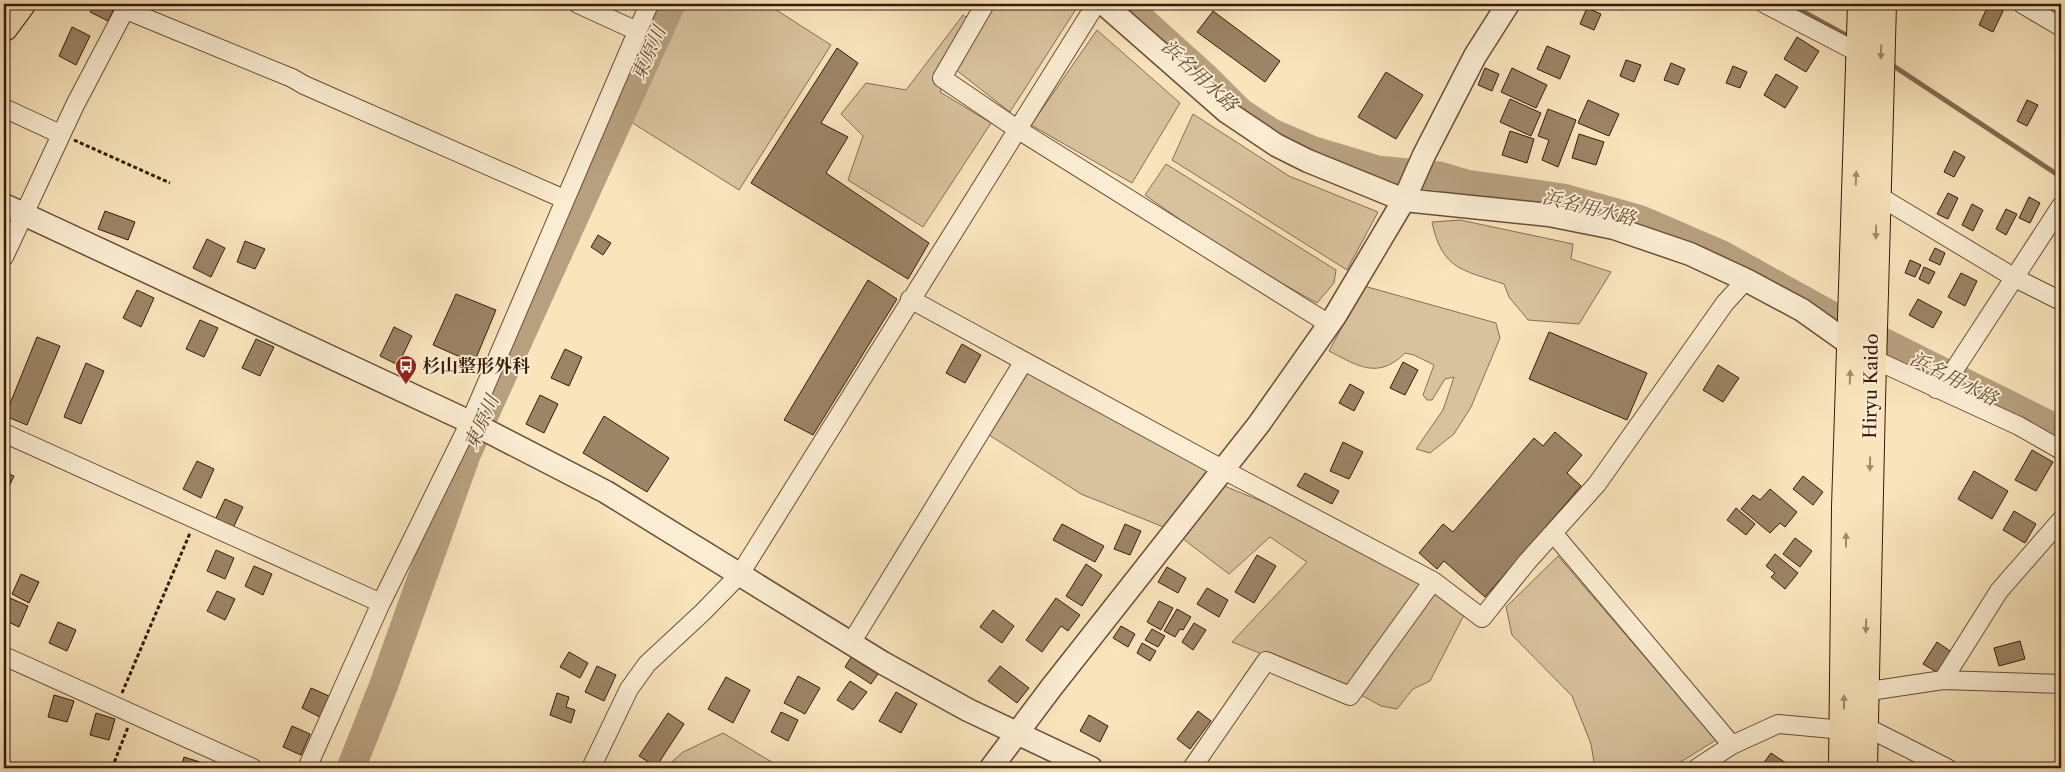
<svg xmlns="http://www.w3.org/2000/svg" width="2065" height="772" font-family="'Libre Caslon Text','Noto Serif JP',serif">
<rect width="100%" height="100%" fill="#f9e4bc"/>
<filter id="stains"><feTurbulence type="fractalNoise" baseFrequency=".004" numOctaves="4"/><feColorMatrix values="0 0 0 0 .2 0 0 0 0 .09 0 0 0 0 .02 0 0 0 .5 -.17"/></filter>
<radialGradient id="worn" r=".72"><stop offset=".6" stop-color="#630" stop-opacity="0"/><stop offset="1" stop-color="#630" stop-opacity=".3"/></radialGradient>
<!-- green -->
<path fill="#d8c29e" stroke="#886e54" d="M684,4H767L831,45L739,190L631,122Z
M994,4H1070L1076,9L1010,112L951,66L940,92L991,123L923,227L848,180L863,136L841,114L866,83L906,90L963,15L971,20L954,61Z
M1097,30L1180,103L1132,183L1031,125Z
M1193,114L1289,176L1378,212L1347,270L1172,160Z
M1166,164L1336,270L1334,283L1317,303L1231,255L1145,195Z
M1460,220L1573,244L1571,259L1611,272L1579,324L1528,320L1509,297L1504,284C1463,270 1442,270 1432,222Z
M1364,286L1496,323L1500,338L1471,407L1454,434L1430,453L1416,449L1443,410L1454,377L1445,379L1432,400H1427L1423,395L1434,365L1414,355L1405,353C1378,380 1358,366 1329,351Z
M1029,372L1210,470L1166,528L1081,494L986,433Z
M1222,485L1324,527L1440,595L1465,613L1430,681L1413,689L1397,709L1381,706L1354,691L1232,642L1307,562L1270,537L1229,574L1182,538Z
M1558,556L1716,740L1671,768H1595L1591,744L1572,696L1512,635L1506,607Z
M723,733L782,768H665L683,752Z"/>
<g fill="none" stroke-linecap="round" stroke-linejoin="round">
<!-- stream -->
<path stroke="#846b50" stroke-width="5" d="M1789,4L1853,39
M1889,63L2061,177"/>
<!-- river -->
<path stroke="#b7a07f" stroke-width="29" d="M1124,4L1206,78L1240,112L1272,133L1314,151L1377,170L1439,176L1466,184L1563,198L1641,220L1720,254L1841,321L2061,431
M351,768L383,687L466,455L671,4"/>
</g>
<!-- building -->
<path fill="#9c8466" stroke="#371b09" d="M94,4H116L108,21L90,12Z
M1613,4H1626L1623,10Z
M1989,4L2003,11L1993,32L1979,25Z
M1587,8L1601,14L1594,30L1580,24Z
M1213,11L1280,61L1265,82L1197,32Z
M72,27L90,36L76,65L59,56Z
M1797,37L1819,51L1806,72L1784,59Z
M1547,46L1570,56L1560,79L1537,69Z
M837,48L858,63L821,123L848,137L826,173L929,243L908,279L751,183Z
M1626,60L1641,65L1634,82L1620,76Z
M1671,63L1685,69L1678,85L1664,80Z
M1733,66L1747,72L1740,88L1726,83Z
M1485,68L1499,74L1492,91L1478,85Z
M1512,68L1547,85L1536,108L1501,92Z
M1386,72L1423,95L1396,139L1358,117Z
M1776,74L1798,87L1785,108L1764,95Z
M1510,99L1541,113L1531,136L1500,122Z
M1588,100L1619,114L1609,136L1578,123Z
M2027,100L2038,105L2027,126L2017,121Z
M1548,109L1576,120L1558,167L1542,160L1549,140L1538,136Z
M1510,131L1534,139L1527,163L1502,155Z
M1579,134L1604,142L1596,165L1572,158Z
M1954,151L1965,157L1954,177L1944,172Z
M1948,193L1958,198L1948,219L1937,214Z
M2029,197L2040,203L2030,223L2019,218Z
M1972,204L1983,210L1973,231L1962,225Z
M2006,209L2017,214L2006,235L1996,229Z
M105,211L135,222L128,240L98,229Z
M598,235L611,243L603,255L591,247Z
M207,239L225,248L211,277L193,268Z
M245,241L265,249L255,269L237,262Z
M1935,248L1945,253L1940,265L1929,260Z
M1910,260L1921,265L1915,277L1905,273Z
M1924,267L1935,272L1929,284L1919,279Z
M1961,273L1977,281L1965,306L1948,297Z
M868,280L897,299L813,435L784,420Z
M137,290L154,298L141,327L123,318Z
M456,294L496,310L474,363L433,345Z
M1918,299L1942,312L1933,328L1909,315Z
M200,320L218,328L204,357L186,349Z
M394,327L412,336L398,365L380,356Z
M1549,332L1647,373L1627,420L1529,379Z
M37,337L60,346L27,425L5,416Z
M256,339L274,347L260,376L242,368Z
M962,344L981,355L965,383L946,373Z
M565,349L582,357L569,386L551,378Z
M1403,362L1418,370L1405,395L1390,388Z
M86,363L104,371L81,424L64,417Z
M1718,365L1739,378L1723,402L1703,390Z
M1350,384L1364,392L1354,411L1339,403Z
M540,395L558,404L544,433L526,424Z
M604,416L669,458L647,492L583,453Z
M1555,432L1582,455L1567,473L1581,486L1485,597L1444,561L1437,569L1419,553L1443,524L1453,532L1534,438L1543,446Z
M1343,442L1363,452L1349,479L1330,471Z
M2032,450L2053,462L2036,491L2015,480Z
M197,461L214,469L201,498L183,489Z
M1974,471L2008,491L1992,519L1958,499Z
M4,472L14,476L4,497Z
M1305,473L1339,491L1332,504L1297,486Z
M1803,476L1823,492L1813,505L1793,489Z
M1770,489L1797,512L1785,527L1780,523L1770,533L1741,509L1753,495L1760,500Z
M225,499L243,507L233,528L215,520Z
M1736,508L1755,524L1746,535L1727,520Z
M2014,511L2036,524L2025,543L2003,530Z
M1062,524L1104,546L1095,562L1053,540Z
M1125,524L1141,531L1130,555L1114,549Z
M1795,538L1812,551L1800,567L1783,554Z
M216,550L234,558L225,579L207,571Z
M1775,554L1798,573L1785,589L1771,577L1775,573L1766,566Z
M1257,555L1276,566L1254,603L1235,592Z
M1086,564L1102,575L1082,606L1066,596Z
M254,566L272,574L263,595L245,586Z
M1167,567L1186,578L1178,593L1158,582Z
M21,574L39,582L29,603L12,594Z
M1207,588L1228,600L1219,617L1197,604Z
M217,591L235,599L225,620L207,611Z
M10,598L28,606L19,627L4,620V611Z
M1056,598L1080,615L1068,631L1061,626L1042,652L1026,640Z
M1159,601L1173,608L1161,630L1147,622Z
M1177,609L1191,617L1183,630L1180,629L1175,637L1164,631Z
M993,610L1014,626L1002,643L980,627Z
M58,622L76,630L67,651L49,643Z
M1194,623L1206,630L1193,650L1182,642Z
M1121,626L1135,634L1128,647L1113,638Z
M1152,629L1165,636L1158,647L1145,640Z
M2020,641L2025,659L1999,666L1994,648Z
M1937,642L1953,653L1940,674L1923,664Z
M1142,643L1156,651L1150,661L1137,653Z
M569,652L588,663L580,678L560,667Z
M853,654L880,671L871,684L845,667Z
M597,666L616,675L604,701L585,692Z
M1000,666L1029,688L1017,703L988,681Z
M798,676L820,688L805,714L784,703Z
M726,677L750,690L733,723L708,709Z
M850,681L867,692L853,710L837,700Z
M311,688L329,696L320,717L302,708Z
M896,692L917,704L901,733L879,721Z
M557,693L569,697L566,707L575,710L571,723L550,715Z
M54,695L74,701L67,722L48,717Z
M1198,711L1211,721L1190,749L1177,739Z
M781,712L798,720L788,741L771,732Z
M96,713L115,719L109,740L90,735Z
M668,713L684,724L656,767L639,756Z
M1089,715L1108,726L1100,742L1080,731Z
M292,726L310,734L301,755L283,747Z
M1771,753L1790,766L1788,768H1760Z
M184,757L203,763L201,768H181Z"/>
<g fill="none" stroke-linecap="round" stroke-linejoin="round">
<!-- minor casing -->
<g stroke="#684d36" stroke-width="20">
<path id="minor" d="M578,4L637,31
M985,4L942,78L1017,129L1329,324
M1765,4L1861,54
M2022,4L2061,27
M126,10L292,78L304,85L564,199
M4,108L60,134
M1877,195L2015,278L2061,301
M4,257L75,105L128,4
M910,299L1224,470L1433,581L1482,618L1527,562L1597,484L1725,303L1746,280
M1871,358L2019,426L2061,450
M1936,389L1945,384L2061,206
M4,433L381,603
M1553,533L1732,745
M851,643L1024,361
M4,656L253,768
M1943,680L1999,591L2061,520
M1863,692L1943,680L2061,684
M1864,726L1947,768
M307,768L381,603L470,422L649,4
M591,768L629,689L647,664L703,612L740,574L1096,4
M1192,768L1266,661L1350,696L1433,581
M1697,768L1732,745L1778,724L1844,730"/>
</g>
<!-- tertiary casing -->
<g stroke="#684d36" stroke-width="25">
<path id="tertiary" d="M1104,4L1227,112L1276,145L1308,161L1404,200L1549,215L1614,228L1690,254L1746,280L1802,310L1864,354
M4,205L470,422L606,492L883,663L968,710L1091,768
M991,768L1051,688L1259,424L1335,316L1404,200L1424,155L1475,56L1508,4"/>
</g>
<!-- primary casing -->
<g stroke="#371b09" stroke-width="30">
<path id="primary" d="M4,27L21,4"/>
</g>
<!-- trunk casing -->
<g stroke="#371b09" stroke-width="30">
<path id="trunk" d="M1843,768L1846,507L1862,4
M1863,768C1867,513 1875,259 1882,4"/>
</g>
<!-- path -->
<path stroke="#371b09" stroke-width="3" stroke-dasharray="4 2.5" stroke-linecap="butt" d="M74,140L170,183
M122,693L190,533
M112,768L128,727"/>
<!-- minor -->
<use href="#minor" stroke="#fbedd3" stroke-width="18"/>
<!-- tertiary -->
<use href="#tertiary" stroke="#fbedd3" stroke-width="22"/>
<!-- primary -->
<use href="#primary" stroke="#f9e4bc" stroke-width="28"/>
<!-- trunk -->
<use href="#trunk" stroke="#f9e4bc" stroke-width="28"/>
</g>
<!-- one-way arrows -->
<defs><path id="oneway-solid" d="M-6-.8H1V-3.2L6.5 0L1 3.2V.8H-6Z" transform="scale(1.25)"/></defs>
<g fill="#a28a6b">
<use href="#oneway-solid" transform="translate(1881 52) rotate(92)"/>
<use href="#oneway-solid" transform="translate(1856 178) rotate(-88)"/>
<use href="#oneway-solid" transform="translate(1876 232) rotate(92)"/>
<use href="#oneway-solid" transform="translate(1850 377) rotate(-88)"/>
<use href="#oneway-solid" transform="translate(1870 464) rotate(91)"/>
<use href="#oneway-solid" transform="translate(1846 540) rotate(-90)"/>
<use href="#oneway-solid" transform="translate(1866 626) rotate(92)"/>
<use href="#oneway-solid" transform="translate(1844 702) rotate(-90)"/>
</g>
<!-- icons -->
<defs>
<g id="bus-pin" transform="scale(1.125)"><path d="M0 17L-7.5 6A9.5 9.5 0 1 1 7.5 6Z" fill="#8f2418" stroke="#fbedd3"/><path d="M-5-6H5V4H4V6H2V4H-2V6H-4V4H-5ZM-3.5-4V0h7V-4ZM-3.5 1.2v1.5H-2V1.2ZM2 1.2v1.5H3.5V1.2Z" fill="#fff"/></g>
</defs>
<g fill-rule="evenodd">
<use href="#bus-pin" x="406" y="366"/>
</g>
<g text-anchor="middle" stroke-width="4" stroke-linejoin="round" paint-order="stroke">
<!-- poi labels -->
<g font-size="18" font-weight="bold" fill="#371b09" stroke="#fbedd3" text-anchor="start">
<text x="422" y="372">杉山整形外科</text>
</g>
<!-- street labels -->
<g font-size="18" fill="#371b09" stroke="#fbedd3">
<text transform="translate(1871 386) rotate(-89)" y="6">Hiryu Kaido</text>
</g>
<!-- water labels -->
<g font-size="19" font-style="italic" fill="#644a32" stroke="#fbedd3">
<text transform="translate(648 53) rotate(-66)" y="7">東原川</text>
<text transform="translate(1200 75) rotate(43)" y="7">浜名用水路</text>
<text transform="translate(1589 207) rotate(14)" y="7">浜名用水路</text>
<text transform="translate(1954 378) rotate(27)" y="7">浜名用水路</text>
<text transform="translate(481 422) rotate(-66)" y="7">東原川</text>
</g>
</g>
<!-- margin -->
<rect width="2065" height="772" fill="none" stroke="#f9e4bc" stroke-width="20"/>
<rect x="5" y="5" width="2055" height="762" fill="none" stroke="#371b09" stroke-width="2.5"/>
<rect x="10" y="10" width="2045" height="752" fill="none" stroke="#371b09"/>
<rect width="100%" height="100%" filter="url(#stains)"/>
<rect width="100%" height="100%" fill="url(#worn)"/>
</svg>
